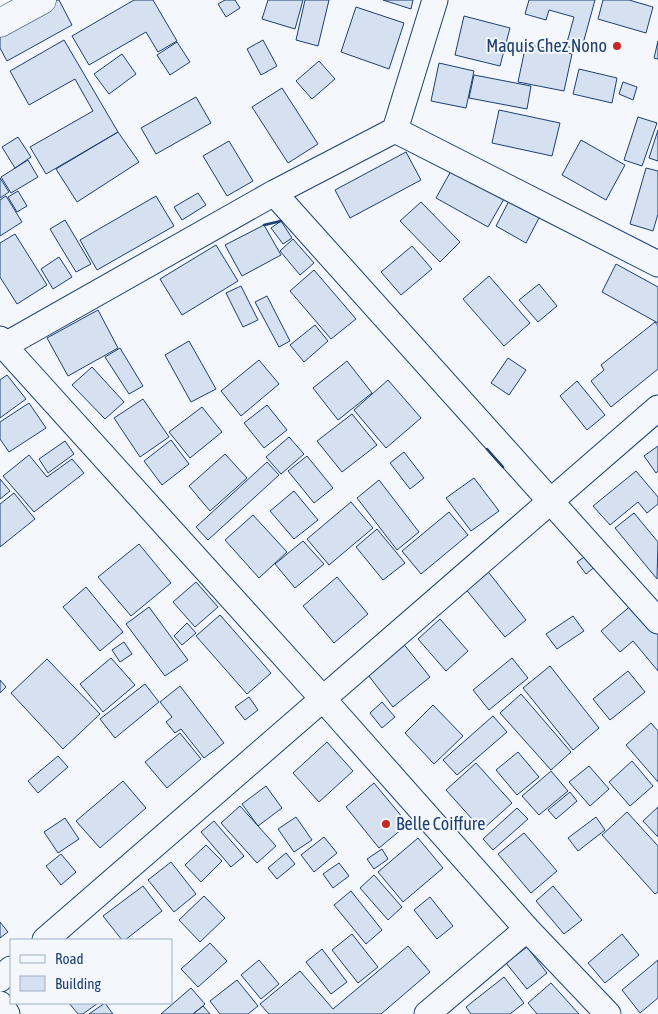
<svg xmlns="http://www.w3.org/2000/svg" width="658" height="1014" font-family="'Asap Condensed',sans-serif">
<rect width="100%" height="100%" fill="#f4f7fb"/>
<!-- building -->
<path fill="#d5e0f0" stroke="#1d3f73" d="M47,0H59L72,25L7,61L0,48V26Z
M134,0H153L177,41L158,52L146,32L89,65L72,36Z
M225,0H235L240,8L226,17L218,4Z
M268,0H303L295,29L262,19Z
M305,0H329L318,46L296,40Z
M383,0H413L411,9Z
M529,0H595L581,51L566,46L574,17L549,10L546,20L525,14Z
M603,0H629L653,7L646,33L598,19Z
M356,7L404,23L389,69L341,52Z
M464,16L510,28L500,66L455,55Z
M64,40L118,132L46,174L30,147L93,111L75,79L29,105L10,71Z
M263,40L277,66L261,75L247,49Z
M658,41V59L654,58Z
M177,42L190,62L170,75L157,55Z
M526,44L572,54L564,91L518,82Z
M122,54L136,74L109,94L94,74Z
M319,61L335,79L312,99L296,81Z
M439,63L474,71L466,108L431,101Z
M579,69L617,78L612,103L573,94Z
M474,75L531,86L527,109L469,98Z
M623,82L637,87L633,100L619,94Z
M282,88L318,144L288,163L252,107Z
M196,97L211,123L156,154L141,128Z
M499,110L560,123L552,156L492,143Z
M638,117L657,123L642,166L624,160Z
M658,130V161L649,158Z
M118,132L139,162L77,202L56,169Z
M18,137L31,157L15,168L2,147Z
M581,140L625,165L606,200L562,175Z
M229,141L253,181L227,196L203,156Z
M406,152L421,180L350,218L335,190Z
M28,160L38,177L11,193L1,177Z
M646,168L658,171V214L653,231L630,224Z
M452,169L504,199L488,227L436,198Z
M0,178L9,192L0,198Z
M18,191L27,206L17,212L8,197Z
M198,193L206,205L182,220L174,207Z
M6,196L22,222L0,236V200Z
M156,196L174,226L97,270L80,240Z
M510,199L540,216L526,243L496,226Z
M421,202L460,242L440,262L400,221Z
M65,220L91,264L76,272L50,229Z
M281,221L292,238L283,244L271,228Z
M264,225L281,255L242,276L225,245Z
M15,234L47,285L17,304L0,277V243Z
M293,239L314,263L300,275L280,251Z
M216,245L238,281L182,315L160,279Z
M412,246L432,269L401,295L381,272Z
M59,257L72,277L53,289L41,269Z
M616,264L658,287V323L602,292Z
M314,270L356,319L331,339L290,291Z
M489,276L530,323L504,346L463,299Z
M539,284L557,306L538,322L519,300Z
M241,286L258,320L243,327L226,293Z
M267,296L290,341L279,347L255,302Z
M98,310L118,348L68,376L47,338Z
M655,322L658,326V369L611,407L591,381L604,370L601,365Z
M315,325L328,341L304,362L290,345Z
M189,341L216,389L191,402L165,355Z
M120,348L143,386L129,394L105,357Z
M508,358L526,370L509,395L491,383Z
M259,360L279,384L241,416L221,391Z
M347,361L372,393L338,420L313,388Z
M92,367L124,402L105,419L72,385Z
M7,375L26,399L0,418V380Z
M388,380L421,418L386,448L354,410Z
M577,381L605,415L587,430L560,396Z
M143,399L169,437L140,457L114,418Z
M29,403L46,428L9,452L0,439V422Z
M267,405L287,430L264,448L244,423Z
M202,407L222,432L190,458L169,432Z
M352,414L377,445L342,472L317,441Z
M289,437L304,454L281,474L266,457Z
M171,440L189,464L162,485L144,461Z
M65,441L74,454L48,473L39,459Z
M658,446V471L656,473L644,456Z
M404,452L424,478L410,489L390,463Z
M225,454L247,478L210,511L189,486Z
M29,455L47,477L72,459L84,473L34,512L3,476Z
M307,456L333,488L314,503L288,471Z
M267,462L279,475L208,540L196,527Z
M636,471L658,497V504L647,513L638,502L610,525L593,506Z
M474,478L499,511L471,531L446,498Z
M0,479L10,491L0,499Z
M379,480L419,532L397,550L357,498Z
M294,491L318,520L294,539L270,511Z
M14,493L35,519L0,547V504Z
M351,502L373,528L329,565L307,539Z
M449,512L468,535L421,574L402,551Z
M634,513L658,542L657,579L615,528Z
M253,515L287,552L259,578L225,540Z
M377,529L405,563L383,580L356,547Z
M303,541L324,564L295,588L275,564Z
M139,544L171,583L131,616L98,577Z
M587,555L596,566L586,574L577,562Z
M486,569L526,620L505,637L464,587Z
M337,577L368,614L334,643L303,606Z
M196,582L218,607L195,627L173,602Z
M86,587L123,632L100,651L63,607Z
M634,603L658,631V671L633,641L620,652L601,631Z
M149,607L188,660L165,676L126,624Z
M220,615L271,673L247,694L196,636Z
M573,616L584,631L557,649L546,634Z
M440,619L468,651L446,671L418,639Z
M187,623L196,633L182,645L174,636Z
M124,642L132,654L120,662L112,650Z
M402,642L430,677L393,707L365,671Z
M111,658L135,685L103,712L80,684Z
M512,658L528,678L489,710L473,690Z
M47,659L100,714L63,749L11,693Z
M550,666L599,728L573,750L523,688Z
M628,671L645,692L610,720L593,699Z
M0,680L6,687L0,693Z
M145,684L159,702L115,738L100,719Z
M180,686L224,743L204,758L181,729L175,733L166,722L172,717L160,702Z
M521,694L571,752L551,770L500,713Z
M249,697L258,710L245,720L235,707Z
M382,702L395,717L382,728L370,713Z
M433,705L463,736L434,764L405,733Z
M493,716L507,732L457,775L443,760Z
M651,723L658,731V782L626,745Z
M180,733L201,759L167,788L145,762Z
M327,742L353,771L319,802L293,773Z
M518,752L539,777L517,795L496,770Z
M58,756L68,767L38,793L28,781Z
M632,761L653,786L630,806L609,782Z
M476,763L512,803L482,830L446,790Z
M589,766L609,789L590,806L569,782Z
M551,771L568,791L539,815L522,796Z
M123,781L146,808L100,848L76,821Z
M374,783L408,824L379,848L346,807Z
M266,786L282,808L258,826L242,804Z
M570,792L577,801L556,819L548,810Z
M240,806L276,846L257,863L221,823Z
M658,807V837L643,821Z
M517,808L528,819L493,850L483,839Z
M627,812L658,846V892L655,894L602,835Z
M296,817L312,840L294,852L278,829Z
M596,817L605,830L578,851L568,838Z
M65,818L79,839L58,853L44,832Z
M214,821L244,856L231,867L201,832Z
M524,833L557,871L531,893L498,854Z
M324,837L337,853L314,872L301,855Z
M418,838L443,868L403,902L378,872Z
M206,845L222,861L201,882L185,865Z
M382,849L388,859L374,869L367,859Z
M286,853L295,864L277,879L268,868Z
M61,854L76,872L61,885L46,866Z
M171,862L196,894L174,912L148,880Z
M339,863L349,876L333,888L323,874Z
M374,875L402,907L388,920L360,888Z
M143,886L162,911L125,940H122L103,916Z
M553,886L582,920L564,934L536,901Z
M351,891L382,930L366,944L334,905Z
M204,896L225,918L200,942L179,920Z
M430,897L453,926L437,939L414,910Z
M0,922L8,932L0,938Z
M352,934L378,967L358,983L332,950Z
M622,934L639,955L605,983L588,963Z
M210,943L227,961L198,987L181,969Z
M408,946L430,972L381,1014H269L260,1004L300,971L333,1009Z
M527,947L547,973L527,989L506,963Z
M322,949L347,982L331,994L306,962Z
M259,960L279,984L261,999L241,975Z
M658,960V998L640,1013L622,990Z
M504,977L524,1003L510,1014H471L466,1007Z
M237,980L258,1006L248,1014H220L210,1001Z
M551,983L579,1014H537L528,1003Z
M191,988L205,1004L203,1006L193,1014H161Z
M69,1003H98L83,1014H78Z
M105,1003L113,1014H89Z
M203,1006L210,1014H193Z"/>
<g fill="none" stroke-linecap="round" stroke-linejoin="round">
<!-- minor casing -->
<g stroke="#1d3f73" stroke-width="27">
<path id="minor" d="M395,130L658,264
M274,193L658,621
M0,339L4,346L323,699L527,929L608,1014
M0,348L274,193L395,130L435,0
M45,940L658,408
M0,979L11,969
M0,1004L7,1014
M427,1014L527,929"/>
</g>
<!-- tertiary casing -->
<g stroke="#1d3f73" stroke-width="29">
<path id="tertiary" d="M0,23L42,0"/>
</g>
<!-- minor -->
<use href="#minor" stroke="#f4f7fb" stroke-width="25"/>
<!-- tertiary -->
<use href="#tertiary" stroke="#f4f7fb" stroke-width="28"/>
<!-- wall -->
<path stroke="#1d3f73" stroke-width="2.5" d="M264,225L281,221
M487,449L503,467"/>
</g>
<!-- markers -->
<g fill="#c62828" stroke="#f4f7fb" stroke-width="2">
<circle cx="617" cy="46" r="5"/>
<circle cx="386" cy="824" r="5"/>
</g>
<g text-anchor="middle" stroke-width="4" stroke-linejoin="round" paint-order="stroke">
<!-- poi labels -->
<g font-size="18" fill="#1d3f73" stroke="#f4f7fb" text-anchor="end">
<text x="607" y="52">Maquis Chez Nono</text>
<text x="396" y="830" text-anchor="start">Belle Coiffure</text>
</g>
</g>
<!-- legend -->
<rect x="10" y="939" width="162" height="65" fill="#f4f7fb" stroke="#9eadc5"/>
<rect x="20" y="955" width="25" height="8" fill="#f4f7fb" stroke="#9eadc5"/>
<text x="55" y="964" font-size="15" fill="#1d3f73">Road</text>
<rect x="20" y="976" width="25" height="15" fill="#d5e0f0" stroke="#9eadc5"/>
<text x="55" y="989" font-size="15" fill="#1d3f73">Building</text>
</svg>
